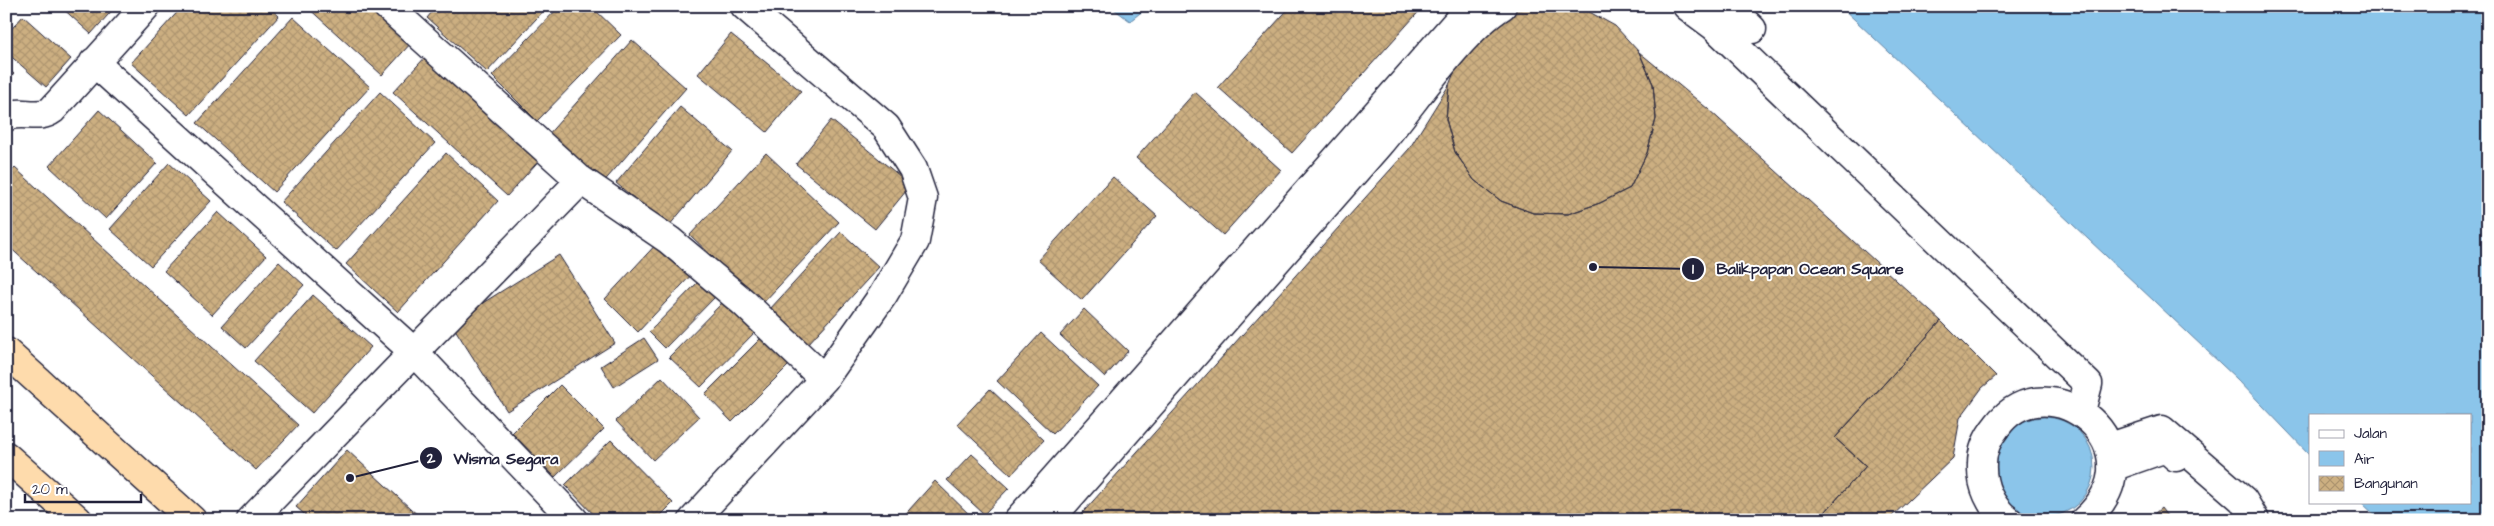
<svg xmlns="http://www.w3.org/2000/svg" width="2494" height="526" font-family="'Architects Daughter',sans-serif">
<defs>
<pattern id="building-cross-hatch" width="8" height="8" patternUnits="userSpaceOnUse" patternTransform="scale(1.25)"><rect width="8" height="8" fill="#ccaf81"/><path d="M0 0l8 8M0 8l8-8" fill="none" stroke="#af9670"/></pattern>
</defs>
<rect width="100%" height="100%" fill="#fff"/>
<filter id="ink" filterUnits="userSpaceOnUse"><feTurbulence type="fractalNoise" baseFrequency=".02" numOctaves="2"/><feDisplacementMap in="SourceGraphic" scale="10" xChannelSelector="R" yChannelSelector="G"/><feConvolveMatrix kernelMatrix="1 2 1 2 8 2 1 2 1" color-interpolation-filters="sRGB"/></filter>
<g filter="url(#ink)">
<!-- water -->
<path fill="#8bc5ea" stroke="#6184a4" d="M1110,6H1149L1130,21Z
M1840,6H2488V520H2380L2361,502H2470V415H2310V455L2237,379Z
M1994 467a50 50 0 1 1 100 0a50 50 0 1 1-100 0Z"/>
<!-- building -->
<path fill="url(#building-cross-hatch)" stroke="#22223b" d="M60,6H116L91,34Z
M183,6H268L279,16L189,115L131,63Z
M306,6H373L412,42L382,75Z
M437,6H548L487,72L427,18Z
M560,6H591L621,35L537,121L492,76Z
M1291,6L1423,7L1292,153L1218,87Z
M1534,6H1567L1584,9L1615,26L1639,52L1653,84L1656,119L1647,153L1630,188L1600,203L1568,214L1533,213L1501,201L1474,180L1455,152L1446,119L1449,85L1462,53L1485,27L1515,10Z
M23,16L71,59L46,87L6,52V35Z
M293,17L370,87L274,192L197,123Z
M731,34L801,91L767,132L698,74Z
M632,40L686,88L601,185L546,137Z
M430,52L544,155L507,196L393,92Z
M1639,52L1708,109L1941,321L1835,438L1866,466L1818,520H1076L1409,149L1449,85L1446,119L1455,152L1474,180L1501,201L1533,213L1568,214L1600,203L1630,188L1647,153L1656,119L1653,84Z
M6,67L14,74L6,82Z
M380,92L435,143L336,251L281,202Z
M1195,92L1281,170L1223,235L1136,158Z
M680,107L732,151L668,227L616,183Z
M99,110L157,163L106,219L49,166Z
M831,120L911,185L875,229L796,164Z
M446,153L498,201L398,312L346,264Z
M766,153L839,222L762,304L690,235Z
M169,163L211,201L151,266L110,229Z
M15,168L298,425L256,470L6,244V177Z
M1113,177L1157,216L1082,300L1038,260Z
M218,212L266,256L212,315L164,271Z
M841,232L879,267L807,345L769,310Z
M661,239L695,271L638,332L605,299Z
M559,255L615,343L507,411L451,323Z
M279,262L304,285L246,348L222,326Z
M701,279L717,295L665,348L649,332Z
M313,295L371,347L312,413L254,361Z
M726,299L758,329L701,387L669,357Z
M1084,309L1128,351L1105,377L1060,335Z
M1941,321L1996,376L1982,388L1960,418L1953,458L1888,520H1818L1866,466L1835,438Z
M1041,333L1098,386L1053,434L997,381Z
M763,336L791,363L732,422L705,394Z
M644,338L658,359L614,387L601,366Z
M662,377L699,417L653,460L616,421Z
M560,385L604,429L555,477L512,433Z
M990,389L1044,440L1011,475L957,424Z
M611,440L673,503L656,520H599L565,485Z
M347,450L423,520H311L296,507Z
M972,454L1009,488L984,514L947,480Z
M935,481L975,520H900Z
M2161,508L2170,520H2147Z"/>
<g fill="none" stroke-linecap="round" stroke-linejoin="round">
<!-- minor casing -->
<g stroke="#22223b" stroke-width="31">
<path id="minor" d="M387,6L578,178L669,240L743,302L824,379
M1687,6L1714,26L2088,384L2081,411
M1728,6L1752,29
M94,62L415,353L574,520
M6,117C20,109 39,120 52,110L146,6
M2110,447L2162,430L2243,500L2255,520
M2112,467L2166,448L2176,457
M251,520L581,180
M693,520L824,379L883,295L915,241L923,198L913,169L886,127L745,6
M1018,520L1471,6
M1049,520C1159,394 1269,269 1379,144C1414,103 1458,34 1502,6
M2008,520C1990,507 1981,485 1982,464C1982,449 1988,437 1997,426C2048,357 2165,448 2085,520"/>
</g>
<!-- highway casing -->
<g stroke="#22223b" stroke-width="31">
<path id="highway" d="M6,352L192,520
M6,456L78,520"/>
</g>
<!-- minor -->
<use href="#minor" stroke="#fff" stroke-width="28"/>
<!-- highway -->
<use href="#highway" stroke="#fedbac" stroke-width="28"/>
</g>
</g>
<!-- callouts -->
<path fill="none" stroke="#22223b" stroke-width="2" d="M1593 267L1693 269M350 478L431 458"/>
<g fill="#22223b" stroke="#fff" stroke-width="2">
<circle cx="1593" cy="267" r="5"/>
<circle cx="350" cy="478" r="5"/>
<circle cx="1693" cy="269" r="12"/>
<circle cx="431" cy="458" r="12"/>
</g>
<g font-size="15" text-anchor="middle" font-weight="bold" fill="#fff">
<text x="1693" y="274">1</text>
<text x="431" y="463">2</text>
</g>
<g font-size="16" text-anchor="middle" font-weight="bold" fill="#22223b" stroke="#fff" stroke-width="4" stroke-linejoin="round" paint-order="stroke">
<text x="1810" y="274">Balikpapan Ocean Square</text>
<text x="506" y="464">Wisma Segara</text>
</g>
<!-- margin -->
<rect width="2494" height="526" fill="none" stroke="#fff" stroke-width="25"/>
<rect x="12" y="12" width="2469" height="501" fill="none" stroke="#22223b" stroke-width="2" filter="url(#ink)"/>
<!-- legend -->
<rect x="2309" y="414" width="162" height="90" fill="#ffffff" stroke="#a7a7b1"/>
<rect x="2319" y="430" width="25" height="8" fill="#ffffff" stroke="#a7a7b1"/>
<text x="2354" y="438" font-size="15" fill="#22223b">Jalan</text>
<rect x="2319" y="451" width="25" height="15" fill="#8bc5ea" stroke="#a7a7b1"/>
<text x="2354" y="464" font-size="15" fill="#22223b">Air</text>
<rect x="2319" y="476" width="25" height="15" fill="url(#building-cross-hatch)" stroke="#a7a7b1"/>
<text x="2354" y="488" font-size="15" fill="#22223b">Bangunan</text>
<!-- scale -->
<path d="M25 494v8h116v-8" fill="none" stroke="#22223b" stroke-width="2.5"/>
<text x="32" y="494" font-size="15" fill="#22223b" stroke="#ffffff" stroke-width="4" paint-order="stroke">20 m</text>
</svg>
